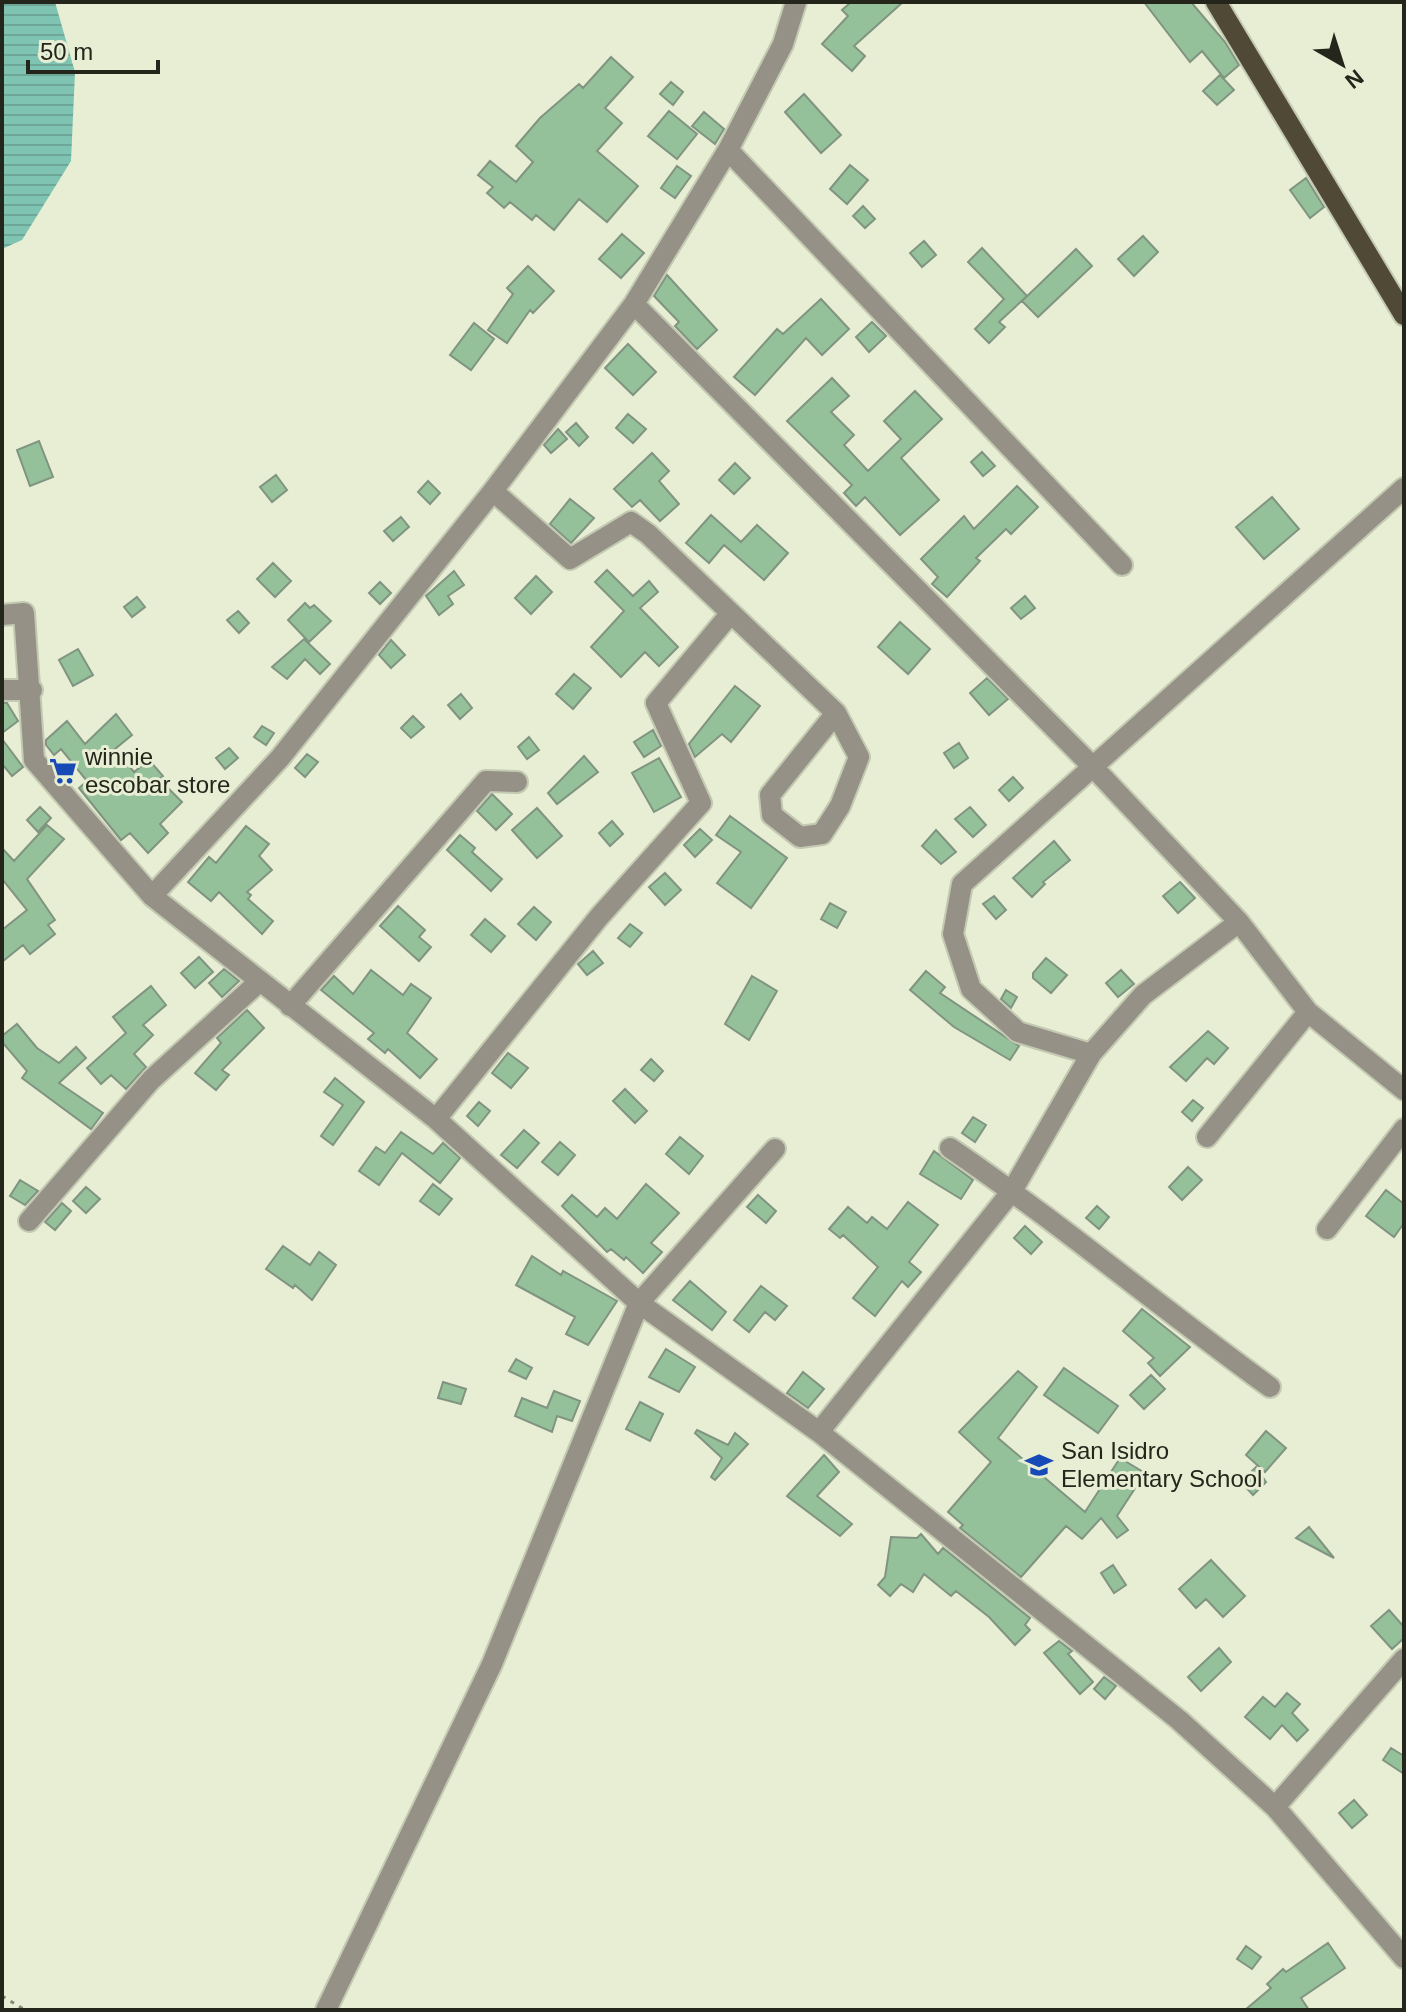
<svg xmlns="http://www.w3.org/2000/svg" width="1406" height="2012" font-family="Helvetica,sans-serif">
<defs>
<pattern id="water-rules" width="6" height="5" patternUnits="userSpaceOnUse" patternTransform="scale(2)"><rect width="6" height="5" fill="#7fc3b2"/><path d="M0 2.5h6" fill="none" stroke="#6ea798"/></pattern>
</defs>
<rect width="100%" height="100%" fill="#e7eed3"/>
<!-- water -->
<path fill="url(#water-rules)" d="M2,2H55L75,72L71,161L22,240L2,249Z"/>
<!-- building -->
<path fill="#94c199" stroke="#809481" stroke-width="2" d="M851,2H903L854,46L865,56L852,71L822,44L848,16L842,10Z
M1144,2H1191L1225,42L1239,65L1224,78L1202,51L1190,62Z
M611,57L633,77L605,108L622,123L597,151L638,186L607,222L579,199L554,230L536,215L532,220L510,202L504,208L487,193L493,187L478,175L490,161L516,182L533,162L516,146L540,118L579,84L583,88Z
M1220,75L1234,90L1217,105L1203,91Z
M671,82L683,92L673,105L660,94Z
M804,94L841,135L821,153L785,112Z
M669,111L697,134L677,159L648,136Z
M704,112L724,129L715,144L692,126Z
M850,165L868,180L847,204L830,189Z
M677,166L691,176L675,198L661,188Z
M1306,178L1324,207L1310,218L1290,190Z
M863,206L875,219L865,228L853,216Z
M622,234L644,253L621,278L599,259Z
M1143,236L1158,252L1134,276L1118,259Z
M924,241L936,255L922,267L910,253Z
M982,248L1027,296L999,322L1005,327L989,343L975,329L1004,299L968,262Z
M1076,249L1092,266L1038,317L1022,301Z
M528,266L554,291L533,313L530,310L507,343L488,330L513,294L507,288Z
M667,275L717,330L697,349L675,326L679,322L654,296Z
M821,299L849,329L822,355L806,338L755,395L734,377L777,329L783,334Z
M872,322L886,336L869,352L856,337Z
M474,323L494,339L471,370L450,355Z
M628,344L656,372L633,395L605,368Z
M832,378L849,396L831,412L854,435L844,445L868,471L901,439L884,421L915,391L942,419L901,458L939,500L900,535L865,497L856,506L844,493L852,485L787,421Z
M628,414L646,429L633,443L616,428Z
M576,423L588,437L579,446L566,432Z
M558,429L567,439L551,453L544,445Z
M39,441L53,477L30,486L17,450Z
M982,452L995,466L983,476L971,462Z
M652,453L669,471L659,481L679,504L660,521L640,500L632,507L614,489Z
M735,463L750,478L734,494L719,480Z
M276,475L287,490L272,502L260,487Z
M428,481L440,493L430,504L418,492Z
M1017,486L1038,507L1011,534L1006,529L976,558L980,561L947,597L932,584L938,577L921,559L964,516L974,529Z
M1272,497L1299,529L1264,559L1236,527Z
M570,499L594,518L571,543L550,524Z
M711,515L741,542L757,525L788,553L764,580L724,545L709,563L686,543Z
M401,517L409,527L393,541L384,531Z
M273,563L291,581L275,597L257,579Z
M607,570L633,596L649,581L658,592L640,608L678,647L659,666L645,652L621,677L591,647L624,611L595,582Z
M454,571L464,585L448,596L453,604L439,615L426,596Z
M536,576L552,592L531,614L515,598Z
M380,582L391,593L380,604L369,593Z
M1025,596L1035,608L1021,619L1011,608Z
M137,597L145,607L132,617L124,607Z
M305,603L310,608L314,605L331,621L309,642L288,620Z
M238,611L249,623L239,633L227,620Z
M900,622L930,649L908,674L878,647Z
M304,639L330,664L320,674L305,659L287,679L272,667Z
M391,640L405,655L391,668L379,655Z
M78,649L93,675L73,686L59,660Z
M574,674L591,688L573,709L556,694Z
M987,678L1008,699L989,715L970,693Z
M735,686L760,706L731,742L722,734L695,757L689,744Z
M461,694L472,708L460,719L448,705Z
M2,703H7L18,721L2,733Z
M116,714L132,735L115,749L134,772L149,760L163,776L159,779L182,802L160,824L168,833L148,853L130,833L121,840L79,788L87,781L61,749L54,755L46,745V740L67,721L85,744Z
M413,716L424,727L411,738L401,728Z
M262,726L274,733L266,745L254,737Z
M653,730L661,746L644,757L634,742Z
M529,737L539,750L527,759L518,747Z
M2,739L23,767L12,776L2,764Z
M959,743L968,758L954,768L944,753Z
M229,748L238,758L225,769L216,758Z
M307,754L318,762L305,777L295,768Z
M584,756L598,772L557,804L548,793Z
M659,758L681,797L654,812L632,773Z
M1013,777L1023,788L1009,801L999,790Z
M492,794L512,814L496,830L477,811Z
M40,807L51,818L38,832L27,820Z
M970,807L986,825L973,837L955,819Z
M537,808L562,836L537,858L512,830Z
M730,816L787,858L751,908L717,883L741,852L716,835Z
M612,821L623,834L610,846L599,833Z
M47,825L64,839L27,879L55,920L48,925L55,934L30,954L23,945L2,962V930L27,910L2,879V848L14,861Z
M246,826L269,844L259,856L272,870L247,892L251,895L248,899L273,921L262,934L219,892L211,901L188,882L209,857L216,863Z
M700,829L712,840L695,857L684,845Z
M936,830L956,852L941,864L922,846Z
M460,835L475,848L472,852L502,879L491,891L447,850Z
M1054,841L1070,860L1043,882L1045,884L1032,897L1013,878Z
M665,873L681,890L665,905L649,887Z
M1180,882L1195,898L1178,913L1163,896Z
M994,896L1006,910L996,919L983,904Z
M830,903L846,912L837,928L821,919Z
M398,906L425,930L419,937L431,947L419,961L380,926Z
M534,907L551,922L536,940L518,924Z
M485,919L505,936L491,952L471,935Z
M630,924L642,933L630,947L618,938Z
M593,951L603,963L587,975L578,964Z
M199,957L213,972L195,988L181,973Z
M1046,958L1067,975L1051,993L1033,978V973Z
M224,969L239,981L222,997L209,983Z
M371,970L403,995L411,984L431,998L407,1033L437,1059L420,1078L388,1049L385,1053L368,1039L374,1033L321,990L334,976L353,994Z
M1121,970L1134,984L1118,997L1106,983Z
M926,971L945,987L940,993L1019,1046L1010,1060L954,1027L910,990Z
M752,976L777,991L749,1040L725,1024Z
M151,986L166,1005L143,1025L153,1035L134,1054L146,1067L126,1089L111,1075L101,1084L87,1068L126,1033L113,1017Z
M1006,990L1017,997L1011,1008L1001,999Z
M247,1010L264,1028L222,1070L229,1075L216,1090L195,1073L221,1043L217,1038Z
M17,1024L37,1048L59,1063L76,1047L86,1058L59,1083L103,1113L91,1129L22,1078L27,1071L2,1042V1036Z
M1208,1031L1228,1048L1214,1064L1207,1058L1186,1081L1170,1067Z
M508,1053L528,1068L511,1088L492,1073Z
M651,1059L663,1071L654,1081L641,1070Z
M335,1078L364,1102L333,1145L321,1136L343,1105L324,1092Z
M625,1089L647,1111L635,1123L613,1101Z
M1193,1100L1203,1108L1192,1121L1182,1112Z
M479,1102L490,1111L478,1126L467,1116Z
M973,1117L986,1125L975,1142L962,1133Z
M524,1130L539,1143L517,1168L501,1155Z
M401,1132L433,1154L443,1143L460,1158L440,1183L402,1153L379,1185L359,1171L376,1147L385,1153Z
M680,1137L703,1156L689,1174L666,1154Z
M560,1142L575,1155L558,1175L542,1162Z
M934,1151L973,1180L961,1199L920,1174Z
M1188,1167L1202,1180L1182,1200L1169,1187Z
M20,1180L38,1191L25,1205L10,1196Z
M433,1184L452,1199L439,1215L420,1201Z
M646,1184L679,1213L651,1243L662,1252L643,1273L626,1257L624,1260L611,1249L607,1252L562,1206L572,1195L597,1217L605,1208L617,1219Z
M86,1187L100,1199L86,1213L73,1201Z
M1386,1190L1404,1204V1223L1394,1237L1366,1216Z
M758,1195L776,1211L766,1223L747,1207Z
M908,1202L938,1225L909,1262L921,1272L908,1287L902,1281L875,1316L853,1298L878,1267L843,1235L840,1238L829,1229L848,1207L867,1223L872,1217L887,1229Z
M62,1203L71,1211L55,1230L45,1222Z
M1097,1206L1109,1217L1099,1229L1086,1218Z
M1025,1226L1042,1242L1031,1254L1014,1238Z
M283,1246L310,1265L319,1252L336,1265L312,1300L295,1285L293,1288L266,1269Z
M532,1256L561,1275L563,1271L617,1301L588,1345L566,1334L575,1317L516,1285Z
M690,1281L726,1312L712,1330L673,1300Z
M761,1286L787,1306L775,1320L765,1312L749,1332L734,1320Z
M1142,1309L1190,1347L1160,1376L1148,1363L1154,1358L1123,1331Z
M666,1349L695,1367L679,1392L649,1377Z
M516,1359L532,1368L526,1379L509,1371Z
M1064,1368L1118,1406L1098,1433L1044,1395Z
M1018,1371L1037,1387L998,1438L1085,1512L1120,1458L1145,1473L1117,1516L1128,1530L1117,1538L1101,1518L1082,1539L1066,1526L1021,1577L960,1528L963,1525L948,1512L991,1462L959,1432Z
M803,1372L824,1389L808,1408L787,1393Z
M1151,1375L1165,1389L1144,1409L1130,1395Z
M443,1382L466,1389L461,1404L438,1398Z
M554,1391L580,1401L572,1421L557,1416L552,1432L515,1416L522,1398L547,1408Z
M640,1402L663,1414L650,1441L626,1429Z
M697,1430L728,1445L735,1433L748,1444L715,1480L711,1477L722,1458L695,1433Z
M1266,1431L1286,1448L1265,1472L1246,1455Z
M824,1455L839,1472L817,1496L852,1524L840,1536L787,1496Z
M1256,1467L1266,1482L1253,1495L1241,1482Z
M1309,1527L1334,1558L1296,1538Z
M921,1534L938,1554L943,1548L1030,1618L1025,1625L1030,1630L1015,1645L989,1617L956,1591L951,1596L924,1574L913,1592L901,1584L890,1596L878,1585L885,1577L891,1537L917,1538Z
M1211,1560L1245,1596L1223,1617L1206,1599L1196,1608L1179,1589Z
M1113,1565L1126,1585L1114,1593L1101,1573Z
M1389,1610L1404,1627V1638L1392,1649L1371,1626Z
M1059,1641L1072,1651L1068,1654L1093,1682L1080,1694L1044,1653Z
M1219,1648L1231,1662L1201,1691L1188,1677Z
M1104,1677L1116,1686L1105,1699L1094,1689Z
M1287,1693L1300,1704L1292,1713L1308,1730L1297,1741L1282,1725L1270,1739L1245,1717L1263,1697L1275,1707Z
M1391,1748L1404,1756V1774L1383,1760Z
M1354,1800L1367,1815L1352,1828L1339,1813Z
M1328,1943L1345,1968L1301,1998L1309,2010H1245L1271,1988L1267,1984L1283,1969L1286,1972Z
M1246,1946L1261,1957L1252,1969L1237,1959Z"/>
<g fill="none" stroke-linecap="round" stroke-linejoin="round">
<!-- minor casing -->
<g stroke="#c4cab2" stroke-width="24">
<path id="minor" d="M728,150L1122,565
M634,304L1093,767L1239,922L1308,1012L1404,1090
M493,491L570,559L631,522L648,534L836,713L859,757L840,806L822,834L800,837L772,815L770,795L836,713
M2,615L24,613L34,760L152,896L436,1119L639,1303L819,1432L1179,1720L1275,1807L1404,1958
M2,690H32
M152,896L280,758L493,491L634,304L728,150L783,44L796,2
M290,1006L486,781L517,782
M1091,1054L1018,1032L971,989L953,934L962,884L1404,488
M436,1119L599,917L701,803L656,703L731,613
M1207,1137L1308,1012
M950,1148C1060,1223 1162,1309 1270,1387
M29,1221L151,1080L260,981
M1327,1229L1404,1129
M819,1432L1012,1191L1091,1054L1143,995L1239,922
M1275,1807L1404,1659
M326,2010L492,1664L639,1303L775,1149"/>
</g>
<!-- major casing -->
<g stroke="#c4cab2" stroke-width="24">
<path id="major" d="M1216,2L1404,315"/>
</g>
<!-- path -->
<path stroke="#848876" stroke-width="3" stroke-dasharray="4 6" stroke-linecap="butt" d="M2,1996L25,2010"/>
<!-- minor -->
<use href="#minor" stroke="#959186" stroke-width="20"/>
<!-- major -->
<use href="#major" stroke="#504936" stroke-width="20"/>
</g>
<!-- icons -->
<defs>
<g id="supermarket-bare" transform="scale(2.16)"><path d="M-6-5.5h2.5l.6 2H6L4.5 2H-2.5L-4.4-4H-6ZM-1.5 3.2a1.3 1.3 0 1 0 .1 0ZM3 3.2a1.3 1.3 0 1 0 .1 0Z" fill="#184ab7" stroke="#e7eed3" stroke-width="2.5" paint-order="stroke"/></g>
<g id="school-bare" transform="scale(2.16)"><path d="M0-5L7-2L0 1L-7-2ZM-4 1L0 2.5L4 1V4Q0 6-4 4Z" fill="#184ab7" stroke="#e7eed3" stroke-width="2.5" paint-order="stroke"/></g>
</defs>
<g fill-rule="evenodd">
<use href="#supermarket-bare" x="63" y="771"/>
<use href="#school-bare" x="1039" y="1465"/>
</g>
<g text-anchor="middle" stroke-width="6" stroke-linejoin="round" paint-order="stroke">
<!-- poi labels -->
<g font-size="24" fill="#24261c" stroke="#e7eed3" text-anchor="start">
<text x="85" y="765">winnie<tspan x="85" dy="28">escobar store</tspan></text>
<text x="1061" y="1459">San Isidro<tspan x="1061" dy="28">Elementary School</tspan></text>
</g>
</g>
<!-- border -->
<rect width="1406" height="2012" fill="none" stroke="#24261c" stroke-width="8"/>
<!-- north arrow -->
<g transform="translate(1342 64) rotate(141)" stroke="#e7eed3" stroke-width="6" paint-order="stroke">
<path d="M0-6L14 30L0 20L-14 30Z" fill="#24261c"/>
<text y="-12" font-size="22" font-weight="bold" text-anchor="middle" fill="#24261c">N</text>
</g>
<!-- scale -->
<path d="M28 60v12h130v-12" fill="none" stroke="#24261c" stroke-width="4"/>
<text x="40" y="60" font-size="24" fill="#24261c" stroke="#e7eed3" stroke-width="6" paint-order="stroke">50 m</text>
</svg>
